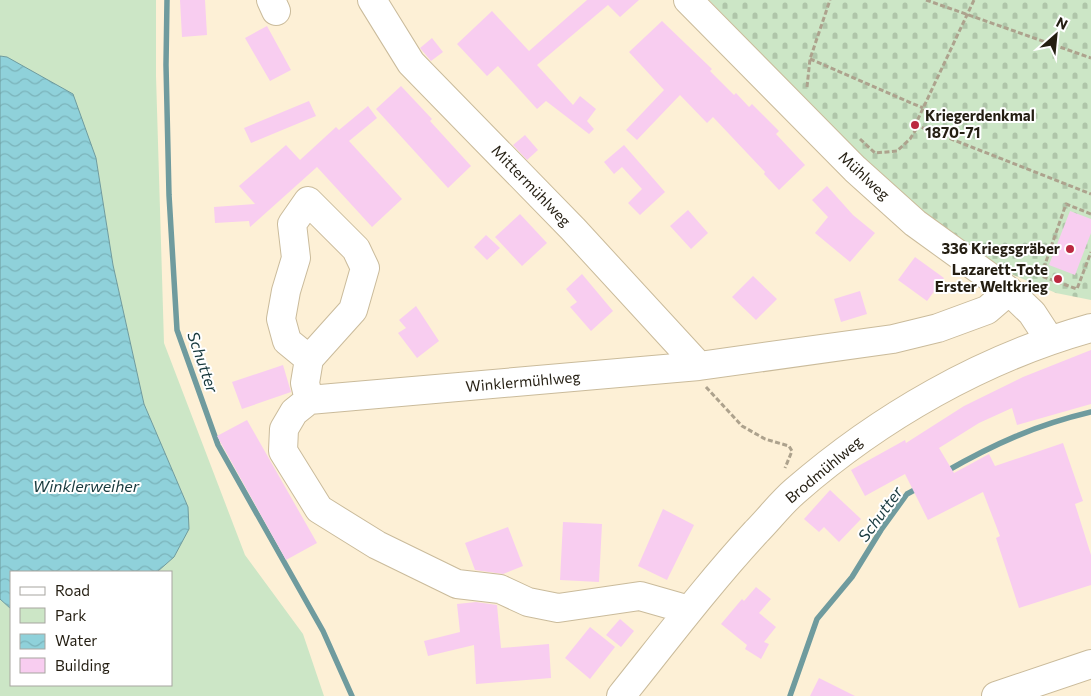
<svg xmlns="http://www.w3.org/2000/svg" width="1091" height="696" font-family="Commissioner,sans-serif">
<defs>
<pattern id="cemetery-stones" width="16" height="16" patternUnits="userSpaceOnUse" patternTransform="scale(1.25)"><rect width="16" height="16" fill="#cce6c6"/><path d="M2 7V4a2 2 0 0 1 4 0v3zM10 15v-3a2 2 0 0 1 4 0v3z" fill="#afc5a9"/></pattern>
<pattern id="water-waves" width="16" height="10" patternUnits="userSpaceOnUse" patternTransform="scale(1.25)"><rect width="16" height="10" fill="#8fd1da"/><path d="M0 5q4-4 8 0t8 0" fill="none" stroke="#7bb3ba"/></pattern>
</defs>
<rect width="100%" height="100%" fill="#fdf0d6"/>
<!-- green -->
<path fill="#cce6c6" d="M0,0H156V76L164,343L245,555L303,634L324,696H0V599L11,609V685H171V572H157L174,557L188,507L144,404L113,265L96,158L7,57L0,56Z"/>
<!-- cemetery -->
<path fill="url(#cemetery-stones)" d="M709,0H1091V300L1056,293L1011,274L924,216L835,131Z"/>
<!-- water -->
<path fill="url(#water-waves)" stroke="#6f9b9e" d="M0,56L7,57L73,94L96,158L113,265L144,404L188,507L189,529L174,557L157,572H11V609L0,599Z"/>
<g fill="none" stroke-linecap="round" stroke-linejoin="round">
<!-- stream -->
<path stroke="#6f9b9e" stroke-width="5.5" d="M167,0L166,65L169,195L177,330L218,445L323,631L352,696
M945,472C994,444 1036,425 1091,412
M790,696L817,619L852,577L881,530L907,494L920,487"/>
</g>
<!-- building -->
<path fill="#f8cdf0" d="M180,0H205L207,35L182,37Z
M587,0H639L620,17L608,5L537,65L573,105L580,96L596,109L587,121L594,129L589,134L546,101L537,109L498,66L487,76L457,44L492,11L529,51Z
M662,21L712,69L710,71L734,95L736,93L749,107L752,104L779,131L776,134L805,165L779,190L764,174L765,172L713,117L707,123L680,95L637,140L626,130L664,90L629,52Z
M267,26L291,70L270,81L245,38Z
M432,38L443,52L431,61L420,48Z
M401,86L432,119L430,121L471,166L448,188L376,109Z
M309,101L316,116L251,143L244,128Z
M368,106L377,118L349,141L402,199L372,227L317,167L250,227L249,221L215,223L214,207L255,204L239,186L286,145L300,160L336,127L339,130Z
M525,135L538,150L527,160L513,145Z
M624,145L665,192L640,215L628,203L642,189L622,167L614,174L604,162Z
M827,186L853,215L875,233L850,262L815,233L828,217L812,200Z
M688,210L708,233L691,249L670,226Z
M1070,211L1091,219V233L1075,275L1049,265Z
M520,214L547,243L522,266L495,237Z
M486,235L500,248L487,260L474,247Z
M915,257L944,278L927,301L898,280Z
M582,274L613,311L591,331L570,307L577,302L566,289Z
M753,276L777,299L756,320L732,297Z
M860,291L867,314L841,322L834,299Z
M416,306L439,341L417,358L398,333L406,328L399,320Z
M1091,350V404L1017,425L1012,408L979,423L939,448L954,473L989,454L995,466L1063,443L1083,501L1075,504L1091,555V585L1019,608L996,538L1000,536L983,492L928,520L905,474L865,496L851,470L905,440L906,443L964,406L1023,377Z
M283,365L291,392L242,409L232,382Z
M247,420L317,543L286,560L217,436Z
M830,490L861,519L839,542L824,527L819,532L804,519Z
M663,509L694,525L667,580L638,566Z
M563,522L602,524L599,582L560,580Z
M508,527L523,566L503,574L475,570L465,543Z
M756,587L771,599L759,613L776,627L764,642L769,644L761,659L745,649L747,645L721,624L742,599L744,601Z
M476,602L497,605L501,648L549,644L551,678L476,684L474,645L428,656L424,641L460,632L457,604Z
M620,619L634,631L621,647L606,635Z
M590,627L615,647L590,679L565,658Z
M819,678L855,696H810Z"/>
<g fill="none" stroke-linecap="round" stroke-linejoin="round">
<!-- minor casing -->
<g stroke="#cabb9b" stroke-width="30">
<path id="minor" d="M271,0L276,11
M372,0L411,63L573,229L699,366
M688,0L855,169L915,223L1009,291L1032,313L1049,339
M309,359L287,341L281,319L286,291L296,258L292,224L308,201L356,249L365,268L353,310L309,359L305,383L309,400
M689,610L640,596L558,608L528,602L500,589L457,584L377,545L319,509L283,451L284,429L294,412L309,400L699,366L893,339L938,328L987,310L1009,291
M621,696C665,641 708,584 756,532C769,519 781,503 795,491C880,417 983,358 1091,328
M996,696L1091,664"/>
</g>
<!-- path -->
<path stroke="#ada28d" stroke-width="3" stroke-dasharray="5 2.5" stroke-linecap="butt" d="M926,0L1091,58
M974,0L918,119V126L1091,194
M810,59L923,108
M807,87L810,59L830,0
M860,139L875,153L897,151L910,139L918,126
M1091,214L1066,204L1041,276L1077,289L1091,252
M706,387L742,426L765,439L789,446L792,451L785,468"/>
<!-- minor -->
<use href="#minor" stroke="#fff" stroke-width="28"/>
</g>
<!-- markers -->
<g fill="#bb2940" stroke="#fff" stroke-width="2">
<circle cx="915" cy="125" r="5"/>
<circle cx="1070" cy="249" r="5"/>
<circle cx="1058" cy="279" r="5"/>
</g>
<g text-anchor="middle" stroke-width="4" stroke-linejoin="round" paint-order="stroke">
<!-- poi labels -->
<g font-size="15" font-weight="bold" fill="#241e12" stroke="#fff" text-anchor="end">
<text x="925" y="121" text-anchor="start">Kriegerdenkmal<tspan x="925" dy="17">1870-71</tspan></text>
<text x="1060" y="254">336 Kriegsgräber</text>
<text x="1048" y="275">Lazarett-Tote<tspan x="1048" dy="17">Erster Weltkrieg</tspan></text>
</g>
<!-- street labels -->
<g font-size="15" fill="#241e12" stroke="#fff">
<text transform="translate(864 176) rotate(43)" y="5">Mühlweg</text>
<text transform="translate(531 186) rotate(46)" y="5">Mittermühlweg</text>
<text transform="translate(523 382) rotate(-5)" y="5">Winklermühlweg</text>
<text transform="translate(824 470) rotate(-40)" y="5">Brodmühlweg</text>
</g>
<!-- water labels -->
<g font-size="16" font-style="italic" fill="#193a3e" stroke="#fff">
<text transform="translate(203 362) rotate(71)" y="6">Schutter</text>
<text x="86" y="492">Winklerweiher</text>
<text transform="translate(880 514) rotate(-54)" y="6">Schutter</text>
</g>
</g>
<!-- legend -->
<rect x="10" y="571" width="162" height="115" fill="#ffffff" stroke="#a7a5a0"/>
<rect x="20" y="587" width="25" height="8" fill="#ffffff" stroke="#a7a5a0"/>
<text x="55" y="596" font-size="15" fill="#241e12">Road</text>
<rect x="20" y="608" width="25" height="15" fill="#cce6c6" stroke="#a7a5a0"/>
<text x="55" y="621" font-size="15" fill="#241e12">Park</text>
<rect x="20" y="634" width="25" height="15" fill="url(#water-waves)" stroke="#a7a5a0"/>
<text x="55" y="646" font-size="15" fill="#241e12">Water</text>
<rect x="20" y="658" width="25" height="15" fill="#f8cdf0" stroke="#a7a5a0"/>
<text x="55" y="671" font-size="15" fill="#241e12">Building</text>
<!-- north arrow -->
<g transform="translate(1056 35) rotate(27)" stroke="#ffffff" stroke-width="4" paint-order="stroke">
<path d="M0-4L9 19L0 12L-9 19Z" fill="#241e12"/>
<text y="-8" font-size="14" font-weight="bold" text-anchor="middle" fill="#241e12">N</text>
</g>
</svg>
